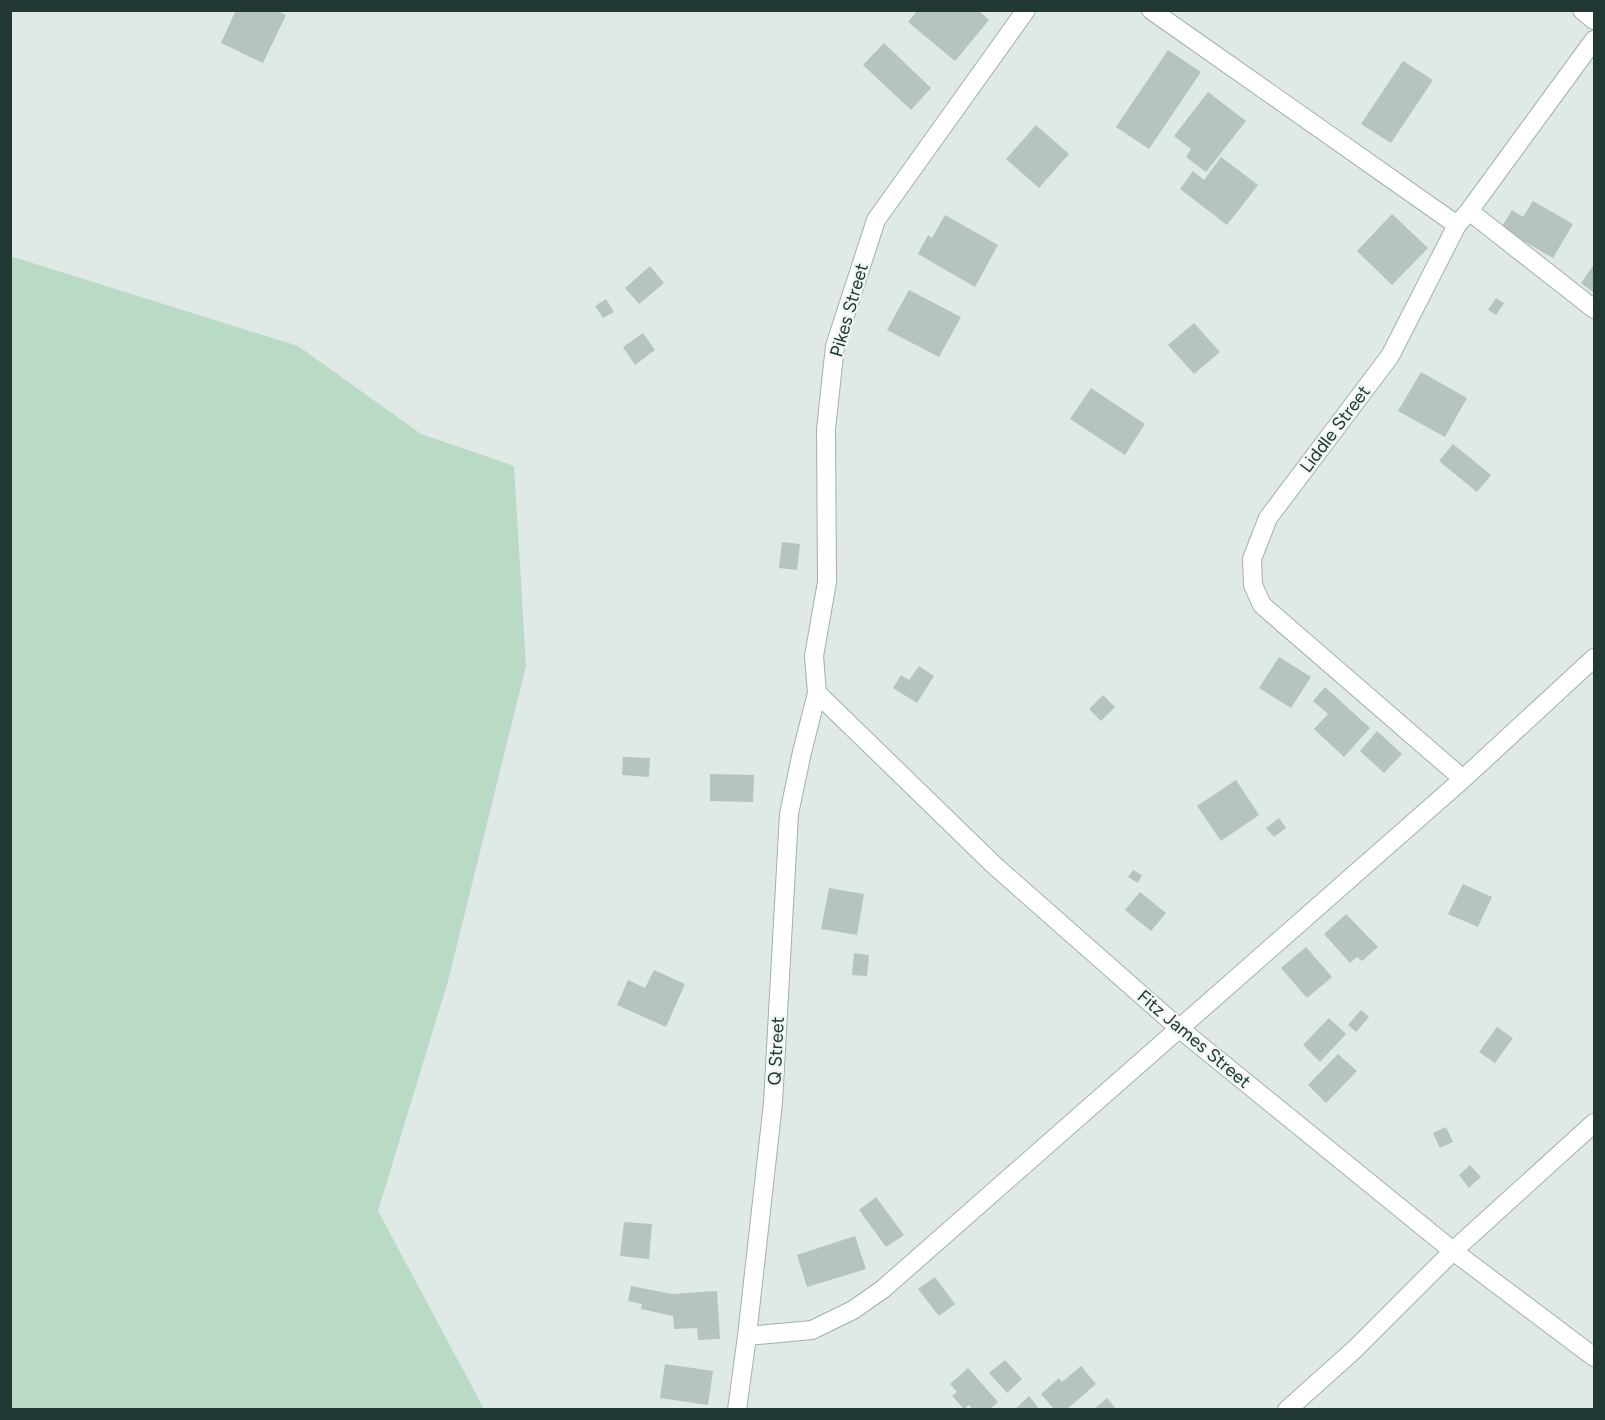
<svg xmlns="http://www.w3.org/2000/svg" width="1605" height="1420" font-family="Figtree,sans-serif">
<rect width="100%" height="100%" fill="#dfe9e6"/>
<!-- green -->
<path fill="#b9dac5" d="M10,256L298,346L421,434L514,466L526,666L448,981L378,1211L484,1409H11Z"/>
<!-- building -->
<path fill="#b5c4bf" d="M236,10H275L286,15L263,63L221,43Z
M918,10H978L989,20L955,61L908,22Z
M884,43L931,88L911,110L863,65Z
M1168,50L1201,72L1149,149L1116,127Z
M1403,61L1433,80L1391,143L1361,124Z
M1208,92L1246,121L1206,172L1186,157L1191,149L1174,136Z
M1036,125L1069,154L1039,188L1006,159Z
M1221,157L1258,185L1227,225L1180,189L1193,171L1204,180Z
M1533,201L1573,224L1553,258L1501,228L1512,210L1523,217Z
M1392,214L1428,248L1392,285L1357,251Z
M945,215L998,245L975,287L918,254L928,235L932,238Z
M1594,264V293L1581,283Z
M650,266L664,283L639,304L625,288Z
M909,290L961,317L939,357L887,330Z
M1496,298L1504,303L1496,315L1488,310Z
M606,299L614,312L603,318L595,306Z
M1194,323L1220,352L1194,374L1168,345Z
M643,333L655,350L635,365L623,347Z
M1421,372L1467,398L1445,437L1398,411Z
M1091,388L1145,424L1125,455L1070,419Z
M1453,444L1491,475L1477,492L1439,461Z
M782,542L800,544L797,570L779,568Z
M1279,657L1311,677L1291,708L1259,688Z
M919,666L934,676L917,703L893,688L901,675L909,680Z
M1325,687L1370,728L1344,757L1314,729L1328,714L1313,701Z
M1103,695L1115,707L1101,721L1089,709Z
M1377,731L1402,754L1384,773L1360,751Z
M623,757L650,758L649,777L622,775Z
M710,774L754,775L753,802L710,801Z
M1236,780L1259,815L1221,841L1197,806Z
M1279,818L1286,828L1274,837L1266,828Z
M1133,870L1142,875L1138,883L1128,877Z
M1463,884L1492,897L1478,927L1448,914Z
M829,888L864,894L857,935L821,929Z
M1140,892L1166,913L1151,931L1125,910Z
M1346,914L1378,947L1362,961L1357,957L1350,963L1324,934Z
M1306,947L1332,977L1307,998L1281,968Z
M854,953L869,955L867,976L852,975Z
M654,970L685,984L666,1027L617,1005L628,980L645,988Z
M1361,1010L1369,1017L1356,1032L1348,1025Z
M1329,1018L1346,1034L1320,1062L1303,1045Z
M1497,1027L1513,1038L1495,1063L1479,1052Z
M1338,1054L1357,1071L1326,1103L1308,1085Z
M1446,1127L1453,1142L1440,1148L1433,1133Z
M1470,1165L1481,1177L1469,1188L1459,1175Z
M876,1197L904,1235L886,1247L859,1210Z
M624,1222L652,1224L649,1259L620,1256Z
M855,1236L866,1269L807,1287L797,1255Z
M935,1277L955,1304L939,1316L918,1289Z
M631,1286L672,1294L717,1291L720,1339L698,1340L697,1328L674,1329L673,1316L641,1309L642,1304L628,1301Z
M1005,1360L1022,1379L1007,1393L989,1373Z
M665,1364L713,1371L708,1405L660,1398Z
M1081,1366L1096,1384L1066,1410H1055L1041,1394L1059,1378L1062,1382Z
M968,1368L998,1402L989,1410H973L969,1405L964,1409L952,1396L957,1392L950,1384Z
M1029,1396L1040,1410H1014Z
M1107,1398L1117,1410H1093Z"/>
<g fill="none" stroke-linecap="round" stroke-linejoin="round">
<!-- minor casing -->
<g stroke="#a2b0ad" stroke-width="20">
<path id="minor" d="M1151,10L1457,225
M1582,10L1594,20
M1469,211L1594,309
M817,693L995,866L1180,1029L1453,1251L1594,1357
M1463,779L1262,605L1253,585L1252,559L1268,518L1390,356L1457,225L1469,211L1594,40
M747,1336L812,1330L853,1310L883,1289L1463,779L1594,658
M737,1410L747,1336L773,1103L789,814L802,752L817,693L814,656L827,582L826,429L835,346L876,220L1026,10
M1287,1410L1355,1349L1453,1251L1594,1123"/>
</g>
<!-- minor -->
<use href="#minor" stroke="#fff" stroke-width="18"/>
</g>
<g text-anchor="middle" stroke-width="4.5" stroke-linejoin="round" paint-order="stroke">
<!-- street labels -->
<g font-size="18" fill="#213834" stroke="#eff6f3">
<text transform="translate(849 310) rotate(-74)" y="6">Pikes Street</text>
<text transform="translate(1335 429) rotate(-53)" y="6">Liddle Street</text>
<text transform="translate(1194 1039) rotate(40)" y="6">Fitz James Street</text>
<text transform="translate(776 1051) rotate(-87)" y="6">Q Street</text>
</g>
</g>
<!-- border -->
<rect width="1605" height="1420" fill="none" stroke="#213834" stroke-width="24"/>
</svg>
